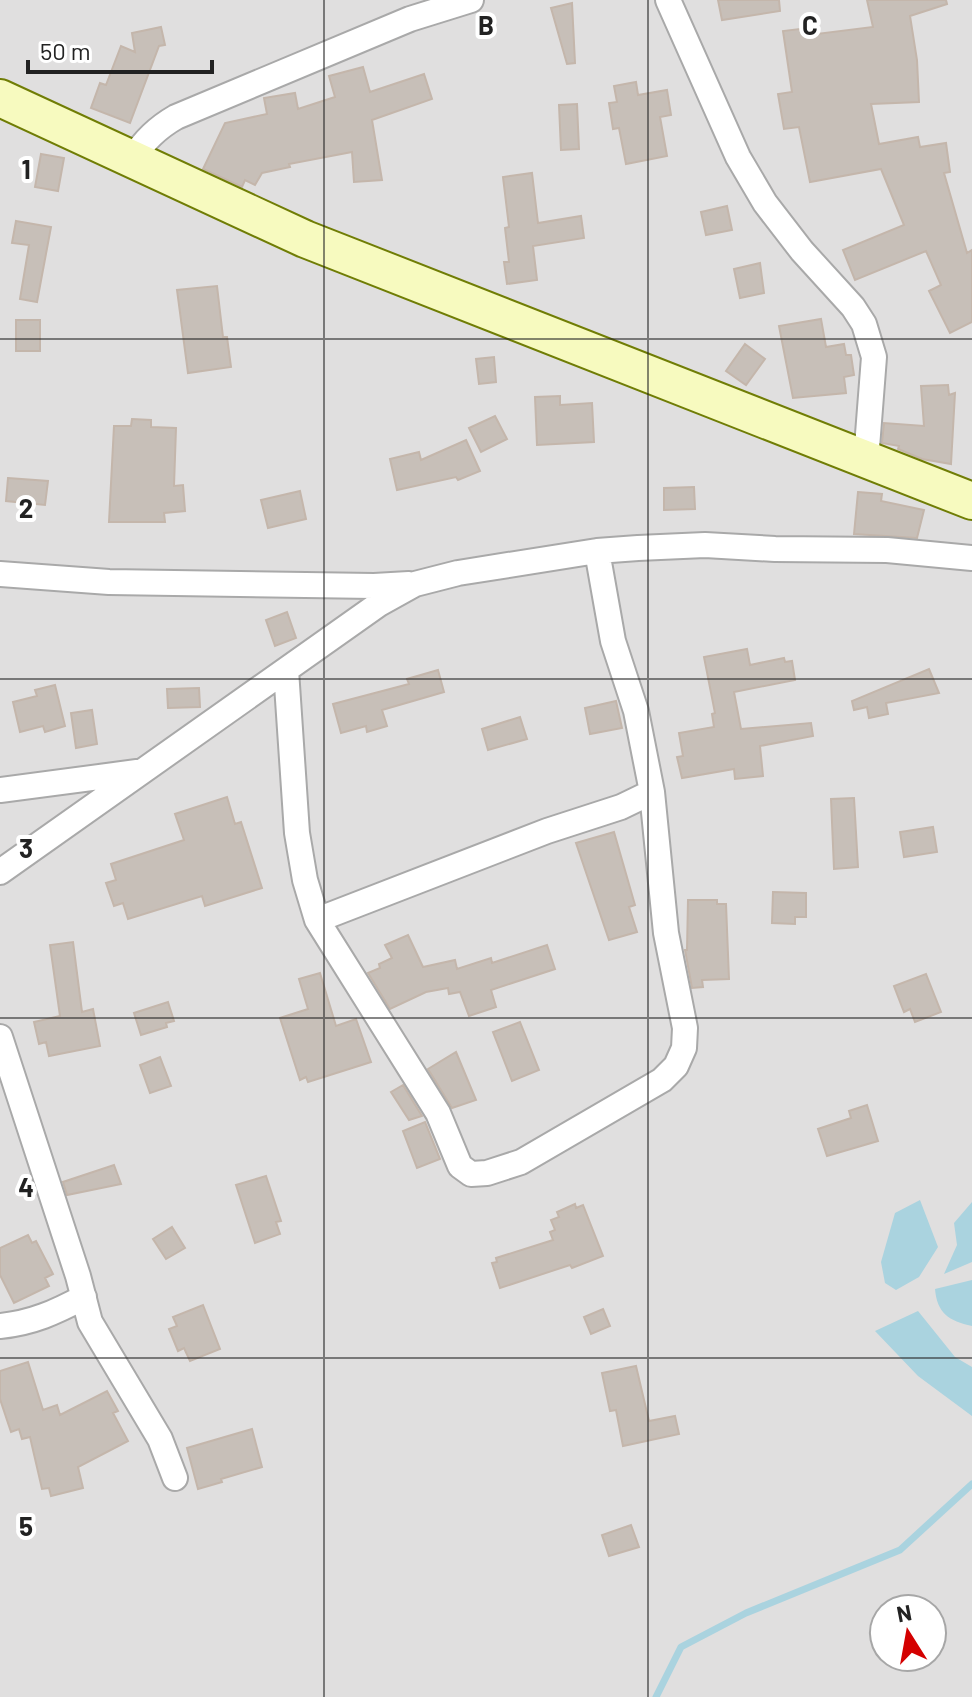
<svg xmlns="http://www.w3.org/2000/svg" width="972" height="1697" font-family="Barlow,sans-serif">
<rect width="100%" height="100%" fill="#f2efe9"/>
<!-- residential -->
<path fill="#e0dfdf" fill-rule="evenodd" d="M0,0H972V1697H0ZM884,1609H932V1657H884Z"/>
<!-- water -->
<path fill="#aad3df" d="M920,1200L938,1247L919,1277L896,1290L885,1283L881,1262L895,1213Z
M972,1202V1262L944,1274L957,1245L954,1223Z
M972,1280V1326C949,1321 937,1313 935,1289Z
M918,1311L955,1357L972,1367V1416L918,1376L875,1331Z"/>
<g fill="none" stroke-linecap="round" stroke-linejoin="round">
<!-- stream -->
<path stroke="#aad3df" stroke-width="7" d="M656,1697L681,1647L746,1613L900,1550L972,1484"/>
</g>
<!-- building -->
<path fill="#c7bfb8" stroke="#c4b6ab" stroke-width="2" d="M718,0H779L780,11L722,20Z
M867,0H946L947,4L910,16L917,60L919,102L871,104L879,144L918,137L920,147L946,143L950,172L944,173L967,253L972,250V322L950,333L929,291L941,285L926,251L855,280L843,250L904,225L881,169L810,182L799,127L784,129L778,94L792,92L783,31L816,27L817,34L873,27Z
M572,3L575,63L567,64L551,8Z
M161,27L165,45L159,46L130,123L91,108L100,83L106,85L121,46L135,52L132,33Z
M363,67L370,92L424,74L432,99L372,120L382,180L354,182L352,152L289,164L290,167L262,173L255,185L245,180L242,187L203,169L225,123L267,114L264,98L295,93L298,109L335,97L329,76Z
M636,82L638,95L667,90L671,115L660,117L667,156L626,164L619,128L613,129L609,103L617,102L614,86Z
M577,104L579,149L561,150L559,105Z
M41,154L64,158L58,191L35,187Z
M532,173L538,223L581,216L584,238L533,246L537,280L507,284L504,262H509L505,228L509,227L503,177Z
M727,206L732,230L706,235L701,212Z
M16,221L51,227L37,302L20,299L29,245L12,243Z
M760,263L764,293L740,298L734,269Z
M217,286L223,337H227L231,367L188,373L177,290Z
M821,319L826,347L844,344L846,355H851L854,375L844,377L846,393L793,398L779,326Z
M16,320H40V351H16Z
M745,344L765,359L746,385L726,371Z
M494,357L496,382L479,384L476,359Z
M948,385L949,395L955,393L951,464L922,459L898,449L899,446L882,443L884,423L924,426L921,386Z
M560,396V405L592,403L594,442L537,445L535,397Z
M495,416L507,439L481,452L469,428Z
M132,419L151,420V427L176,428L174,486L183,485L185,511L164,513L165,522H109L114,426H131Z
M466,440L480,471L458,480L456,477L397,490L390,459L419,452L421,460Z
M8,478L48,481L45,505L6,501Z
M694,487L695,509L664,510V488Z
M300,491L306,519L268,528L261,500Z
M858,492L882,494L881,501L924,510L917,538L854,534Z
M287,612L296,638L275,646L266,620Z
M747,649L750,665L784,658L785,662L792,661L795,680L734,692L741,729L811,723L813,736L760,746L763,776L735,779L734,769L682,778L677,757L683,756L679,733L714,727L712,714L715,713L704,657Z
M929,669L939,693L886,703L888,714L869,718L867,707L854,710L852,701Z
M438,670L444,692L382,710L387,726L367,732L366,726L341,733L333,704L409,684L407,679Z
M55,685L65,726L45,732L43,726L20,732L13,702L37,696L35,690Z
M199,688L200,707L168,708L167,689Z
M616,701L622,728L590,734L585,708Z
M92,710L97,744L76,748L71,713Z
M520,717L527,739L488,750L482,729Z
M227,797L235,824L241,822L262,888L205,906L202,896L128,919L123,903L114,906L106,883L116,880L111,864L184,840L175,814Z
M854,798L858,867L834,869L831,799Z
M933,827L937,852L904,857L900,832Z
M614,832L635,905L629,907L637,932L609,940L576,843Z
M773,892L806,893V917H795V924L772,923Z
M688,900H717V904H726L729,979L702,980L703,987L692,988L685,950H687Z
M408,935L423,967L455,960L457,969L491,958L492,963L547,945L555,969L491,990L496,1007L469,1016L460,992L449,994L448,988L426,992L390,1009L368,973L380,968L379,964L392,958L385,945Z
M73,942L82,1012L93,1009L100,1046L49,1056L46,1042L39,1044L34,1022L60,1016L50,945Z
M320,973L336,1026L356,1019L371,1062L308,1082L306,1077L300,1080L280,1018L308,1009L299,979Z
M926,974L941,1012L915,1022L910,1009L904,1012L894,986Z
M168,1002L174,1021L166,1023L167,1027L141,1035L134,1013Z
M520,1022L539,1070L512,1081L493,1032Z
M456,1052L476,1100L452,1108L428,1069Z
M160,1057L171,1086L150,1093L140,1065Z
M403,1085L422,1116L409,1120L391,1092Z
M867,1105L878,1141L827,1156L818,1129L851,1118L849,1111Z
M425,1122L440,1159L417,1168L403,1131Z
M114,1165L121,1184L67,1195L63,1182Z
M266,1176L281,1221L276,1222L280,1234L255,1243L236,1185Z
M575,1204L576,1208L583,1205L603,1256L572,1268L570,1265L500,1288L492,1263L497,1262L496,1258L553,1240L550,1232L555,1230L551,1220L559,1217L557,1212Z
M172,1227L185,1248L166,1259L153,1239Z
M28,1235L32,1243L36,1241L53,1274L45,1278L49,1286L14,1303L0,1275V1248Z
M203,1305L220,1349L190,1361L184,1348L178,1351L169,1329L177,1326L173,1317Z
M603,1309L610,1326L591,1334L584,1317Z
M28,1362L43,1410L57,1405L60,1415L107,1391L118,1411L113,1413L128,1441L78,1467L83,1488L51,1496L49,1488L42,1489L30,1437L22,1439L19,1429L11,1432L0,1399V1371Z
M636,1366L649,1421L675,1416L679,1434L623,1446L616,1410L610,1411L602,1373Z
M252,1429L262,1467L221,1479L222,1482L198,1489L187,1448Z
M631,1525L639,1547L609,1556L602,1535Z"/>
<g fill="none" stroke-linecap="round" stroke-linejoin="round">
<!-- street casing -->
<g stroke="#a9a9a9" stroke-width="28">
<path id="street" d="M668,0L738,157L765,203L802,251L853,307L864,324L874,357L866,460
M132,159C145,140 157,128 176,117L410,19L471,0
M0,574L109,582L374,586L409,584
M286,670L297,833L305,880L317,920L438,1113L460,1166L471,1174L487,1173L521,1162L662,1080L676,1066L684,1048L685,1028L666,933L652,792L636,711L613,641L597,551
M0,790L137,772
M0,872L379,604L415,584L458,573L597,551L638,548L705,545L775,549L887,550L972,558
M317,920L547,831L621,807L652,792
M0,1037L78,1276L90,1322L160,1439L175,1478
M0,1326C32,1323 56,1312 84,1297"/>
</g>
<!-- secondary casing -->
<g stroke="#707d05" stroke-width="40">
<path id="secondary" d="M0,98L305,239L972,501"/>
</g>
<!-- street -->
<use href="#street" stroke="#fff" stroke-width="24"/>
<!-- secondary -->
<use href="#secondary" stroke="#f7fabf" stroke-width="36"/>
</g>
<!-- grid -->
<path fill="none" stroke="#222" stroke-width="2" stroke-opacity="0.55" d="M324,0V1697M648,0V1697M0,339H972M0,679H972M0,1018H972M0,1358H972"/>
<g font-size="26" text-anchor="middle" font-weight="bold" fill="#222" stroke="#fff" stroke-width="8" stroke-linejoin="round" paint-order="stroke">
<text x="486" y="35">B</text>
<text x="810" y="35">C</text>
<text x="26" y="179">1</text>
<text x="26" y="518">2</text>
<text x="26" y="858">3</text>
<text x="26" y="1197">4</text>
<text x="26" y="1536">5</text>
</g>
<!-- north arrow -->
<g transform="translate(908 1633) rotate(349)"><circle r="38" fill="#ffffff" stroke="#a7a7a7" stroke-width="2"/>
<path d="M0-6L14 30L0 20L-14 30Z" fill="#d40000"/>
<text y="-12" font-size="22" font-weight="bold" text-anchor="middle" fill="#222222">N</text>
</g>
<!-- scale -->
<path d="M28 60v12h184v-12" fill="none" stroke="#222222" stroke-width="4"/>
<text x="40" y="60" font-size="24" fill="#222222" stroke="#ffffff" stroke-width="6" paint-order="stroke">50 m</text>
</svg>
